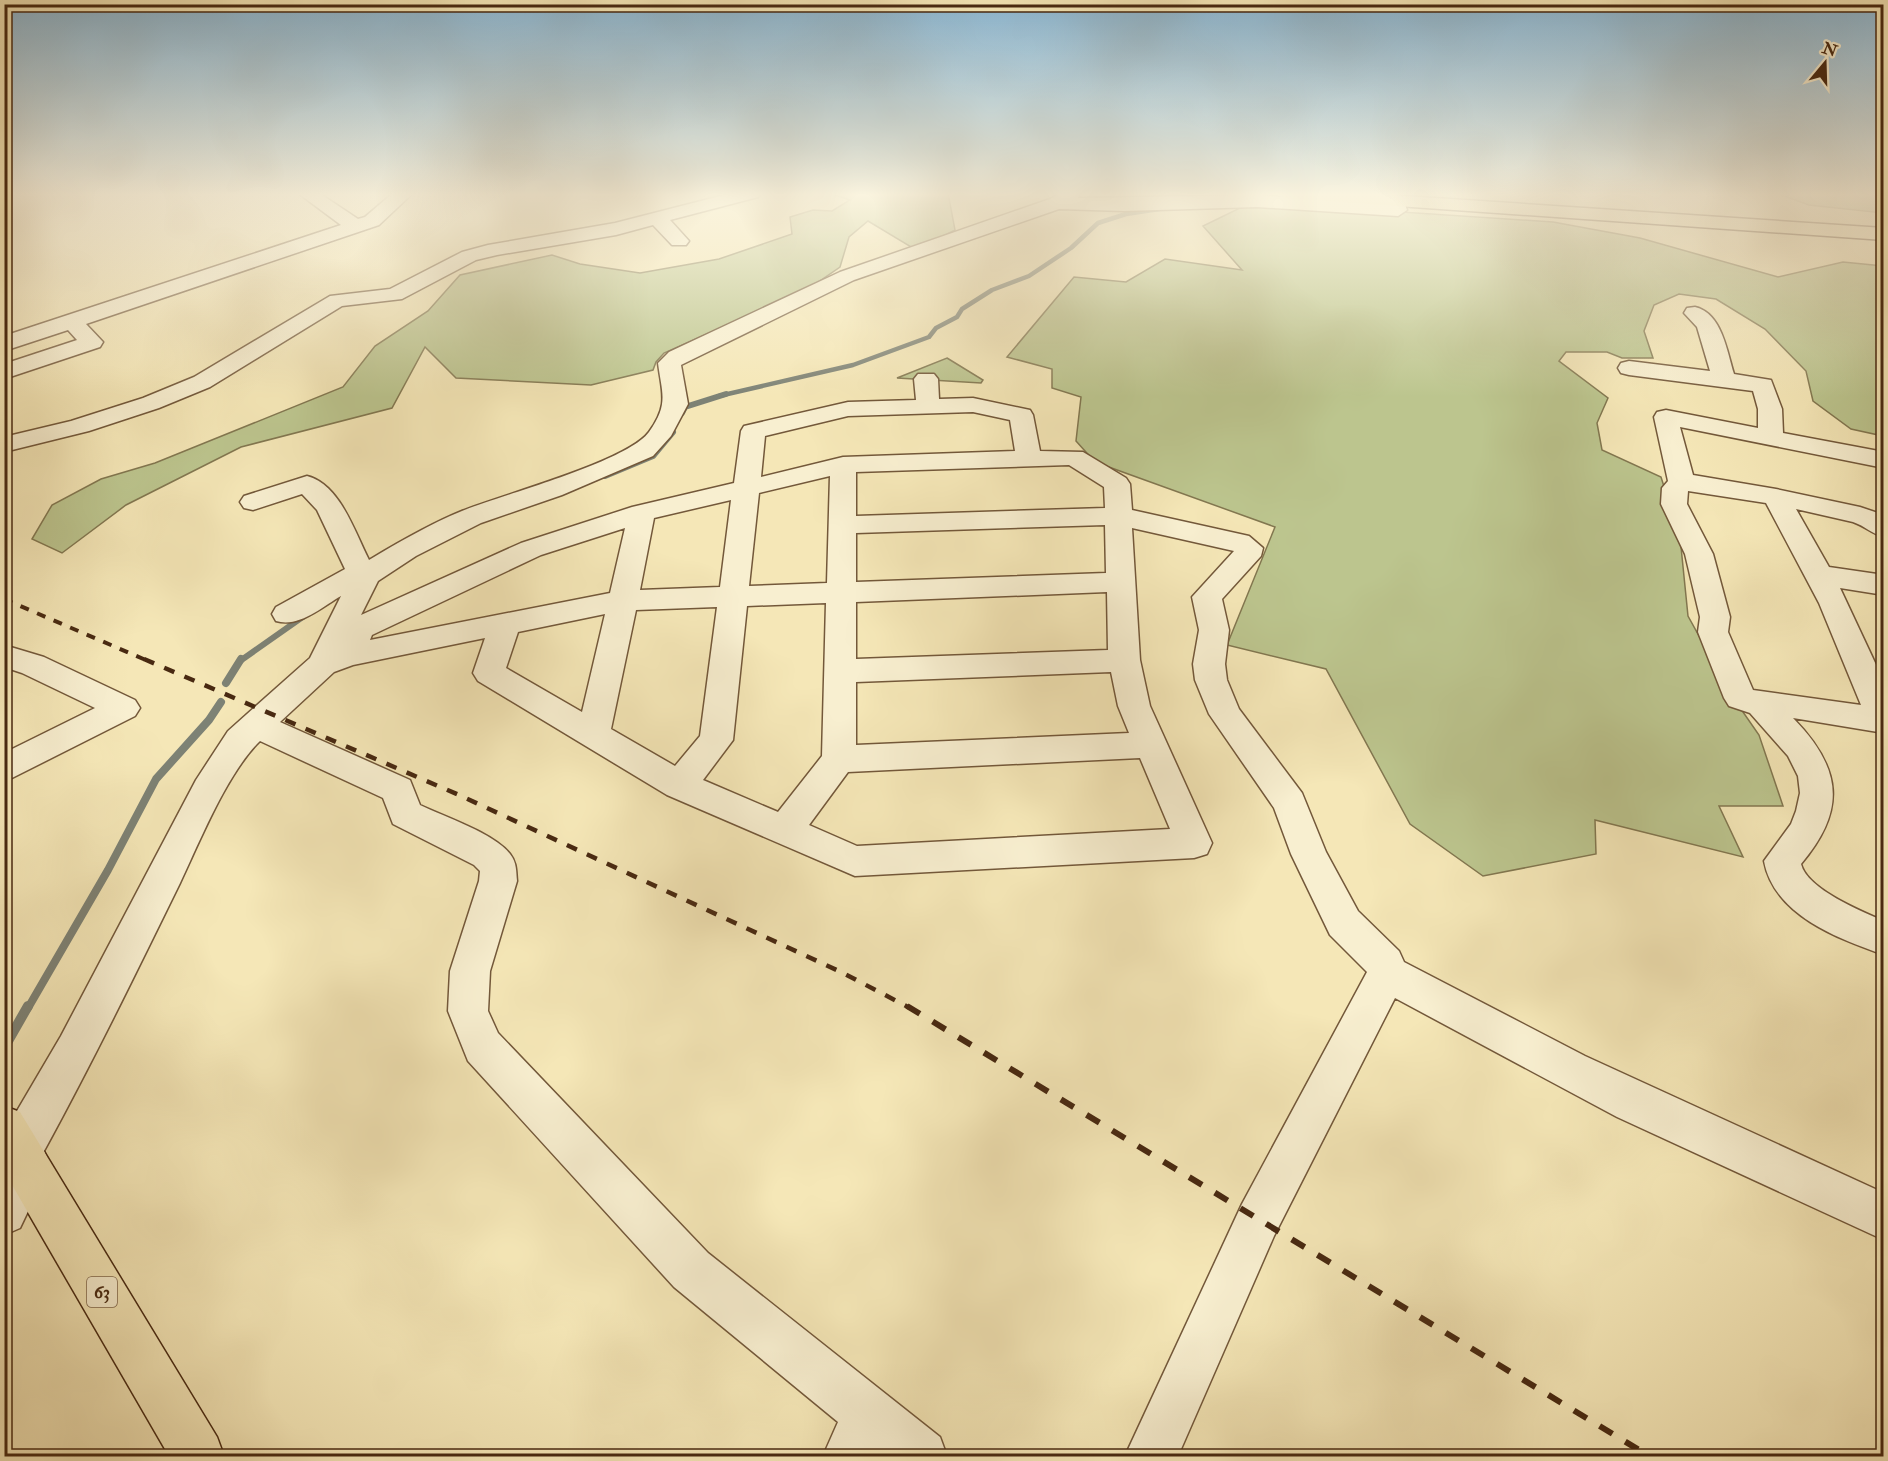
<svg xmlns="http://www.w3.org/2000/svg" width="1888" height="1461" font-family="'IM FELL Double Pica',serif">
<rect width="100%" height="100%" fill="#f5e7b7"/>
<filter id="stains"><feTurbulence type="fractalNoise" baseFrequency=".00333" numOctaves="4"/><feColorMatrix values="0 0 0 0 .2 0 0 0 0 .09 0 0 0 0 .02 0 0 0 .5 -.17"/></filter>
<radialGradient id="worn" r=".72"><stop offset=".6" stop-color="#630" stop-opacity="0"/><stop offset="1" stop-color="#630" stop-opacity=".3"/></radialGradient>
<!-- green -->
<path fill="#bcc58e" stroke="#827750" stroke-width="1.5" d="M829,193H948L955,230L916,250L868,221L849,237L840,267L808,289L664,353L656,362L653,370L591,385L456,378L425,347L392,408L241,447L126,505L62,553L32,539L52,505L101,479L155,463L343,387L375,346L428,311L460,275L552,255L580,264L640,273L719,259L792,234L790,217L813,210L832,211L850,200Z
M1776,193H1883V213L1809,205Z
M1244,206L1401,212L1553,222L1640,238L1778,277L1843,262L1883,266V436L1851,429L1813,401L1806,371L1765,329L1716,299L1679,294L1654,305L1644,331L1653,358H1622L1607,352H1566L1559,361L1608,398L1597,423L1602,450L1661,477L1680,537L1688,616L1734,699L1759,735L1783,806H1719L1743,857L1595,820L1596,854L1483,876L1410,824L1326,669L1227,645L1275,527L1095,462L1076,441L1081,397L1052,388V369L1007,357L1074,277L1126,282L1165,259L1242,270L1203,226Z
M947,358L983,380L981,383L897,378Z"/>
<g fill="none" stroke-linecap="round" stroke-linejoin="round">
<!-- stream-far3 -->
<path stroke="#7d8275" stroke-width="4.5" d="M719,396L853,365L929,337L936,328L957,317L962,309L992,290L1029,276L1071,248L1098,223L1126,214L1166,208"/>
<!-- stream-far2 -->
<path stroke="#7d8275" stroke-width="6" d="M682,413L685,407L726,394
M605,476L653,456L673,432
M240,661L304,616"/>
<!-- stream-far1 -->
<path stroke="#7d8275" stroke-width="8" d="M226,683L241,659
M28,1008L108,870L156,779L209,720L221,702"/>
<!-- stream -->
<path stroke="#7d8275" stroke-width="10" d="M4,1048L28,1006"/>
<!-- minor casing -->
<g stroke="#73583a" stroke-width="3">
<path id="minor" d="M298,193H319L358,219L365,217L393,193H413L379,225L86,324L103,342L100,347L4,379V364L77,340L68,330L4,351V336L341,225Z
M732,193H761L758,197L670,220L689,241L686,245H672L653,225L616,235L497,255L476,260L402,299L342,306L210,387L159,408L89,431L4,452V437L71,421L143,398L194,377L330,296L390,289L462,252L488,245L615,223Z
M1061,193H1080L1078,198L1257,195L1389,204L1397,200L1404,202L1407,210L1398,216L1257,207L1124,211L1059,209L854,280L681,365L688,404L671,436L653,456L562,495L481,523L416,556L378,581L361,615L521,543L632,507L734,483L741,431L744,426L848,402L916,400L914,379L918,374H934L938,379L939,399L973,398L1030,410L1033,415L1040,451L1083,452L1126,478L1130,484L1132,510L1249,536L1263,548L1261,556L1222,599L1229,630L1225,664L1227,680L1239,709L1302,793L1326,852L1358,911L1399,951L1404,962L1585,1056L1884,1193V1240L1617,1117L1395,998L1274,1236L1178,1456H1125L1242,1204L1367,972L1330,935L1291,854L1274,808L1209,714L1195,680L1193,664L1199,630L1192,597L1234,551L1132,528L1140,660L1150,706L1212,843L1207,854L1194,858L855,876L667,795L478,681L473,673L485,638L353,665L334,672L280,722L410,780L420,805C445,817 494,833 510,854C517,863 516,871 517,881L490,971L488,1011L498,1033L708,1253L940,1437L947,1456H880L877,1454L876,1456H823L838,1422L674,1287L468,1061L448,1011L450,971L479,881L480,871L474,865L393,824L383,798L260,741C227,773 200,841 180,883C136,973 92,1063 44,1151L50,1165L20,1228L4,1235V1133L61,1036L196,780L228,731L310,658L341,596C322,607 299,628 276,621L272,614L276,607L345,569L317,510L302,494L253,510L244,508L240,502L244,496L307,476C340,484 355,533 369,560C399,542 430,524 462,511C501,495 627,462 649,432C669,404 662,394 658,363L669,352L840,272L1050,199ZM973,412L1010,420L1015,451L843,457L761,477L765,436L848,416ZM1069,465L1104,487L1105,508L856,516V472ZM830,476L827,583L749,586L759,493ZM731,500L720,587L640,590L654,518ZM1105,525L1106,573L856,582V533ZM625,528L610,593L370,640L372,635L541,555ZM1107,592L1108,650L856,659V602ZM826,603L822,756L778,812L703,780L733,740L747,606ZM717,607L700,736L675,766L611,729L636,610ZM605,614L582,712L506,668L518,632ZM1111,672L1118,706L1129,733L856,745V682ZM1140,758L1170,829L857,846L809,825L848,772Z
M1695,307C1722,313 1727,352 1734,374L1771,380L1782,409L1783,433L1884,452V468L1680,427L1693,475L1776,489L1860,507L1884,515V537C1872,534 1865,526 1853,522L1796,509L1829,567L1884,575V595L1840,588L1884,682V733L1793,718C1842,768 1847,810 1801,864C1807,889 1861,911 1884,921V955C1837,938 1774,915 1764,861L1791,824L1796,811L1800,793L1798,776L1788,756L1750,713L1729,706L1724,698L1698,632L1700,617L1685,554L1661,504L1662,488L1668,481L1654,417L1657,412L1666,410L1758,428V409L1753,391L1629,375L1621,373L1618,368L1621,363L1629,361L1710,371L1697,327L1684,313L1687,308ZM1688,491L1766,503L1819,603L1861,705L1753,690L1728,632L1730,617L1713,554L1687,504Z
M4,645L44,657L135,700L140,708L135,716L4,782V753L95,708L22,673L4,667Z"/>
</g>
<!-- major casing -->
<g stroke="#482911" stroke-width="3">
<path id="major" d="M4,1106L20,1112L217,1437L224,1456H169L4,1171Z"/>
</g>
<!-- highway casing -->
<g stroke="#482911" stroke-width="3">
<path id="highway" d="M1274,193H1361L1884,228V240L1283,198Z"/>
</g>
<!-- minor -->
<use href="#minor" fill="#f8efd0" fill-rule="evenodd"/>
<!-- major -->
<use href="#major" fill="#f5e7b7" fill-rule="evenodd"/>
<!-- highway -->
<use href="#highway" fill="#f5e7b7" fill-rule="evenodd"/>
<!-- rail-far2 -->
<path stroke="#482911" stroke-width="4" stroke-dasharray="9 9" stroke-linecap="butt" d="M4,599L148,661"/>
<!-- rail-far1 -->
<path stroke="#482911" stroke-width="4.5" stroke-dasharray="11 11" stroke-linecap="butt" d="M144,659L459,795L843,973L910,1008"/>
<!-- rail -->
<path stroke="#482911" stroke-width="6" stroke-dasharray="15 15" stroke-linecap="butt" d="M907,1006L1649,1456"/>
</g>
<!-- sky -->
<linearGradient id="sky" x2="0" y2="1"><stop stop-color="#8bb8d5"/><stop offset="0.49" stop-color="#faf4df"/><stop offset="1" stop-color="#faf4df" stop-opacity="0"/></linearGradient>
<rect width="1888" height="397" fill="url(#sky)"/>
<g text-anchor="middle" stroke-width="4.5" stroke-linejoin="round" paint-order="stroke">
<!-- shield labels -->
<rect fill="#f8efd0" stroke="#7d644a" stroke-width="1.5" x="87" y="1277" width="30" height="30" rx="4.5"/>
<g font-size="18" font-weight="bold" fill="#482911">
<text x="102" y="1298">63</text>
</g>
</g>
<!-- margin -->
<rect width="1888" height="1461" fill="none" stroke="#f5e7b7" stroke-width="24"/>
<rect x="6" y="6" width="1876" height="1449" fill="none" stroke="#482911" stroke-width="3"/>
<rect x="12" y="12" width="1864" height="1437" fill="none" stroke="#482911" stroke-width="1.5"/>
<!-- north arrow -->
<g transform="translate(1825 63) rotate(19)" stroke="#f8efd0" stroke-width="4.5" paint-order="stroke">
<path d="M0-4.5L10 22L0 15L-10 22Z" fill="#482911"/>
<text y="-9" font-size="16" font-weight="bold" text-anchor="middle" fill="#482911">N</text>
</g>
<rect width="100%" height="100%" filter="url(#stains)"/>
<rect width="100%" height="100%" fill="url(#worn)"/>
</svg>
